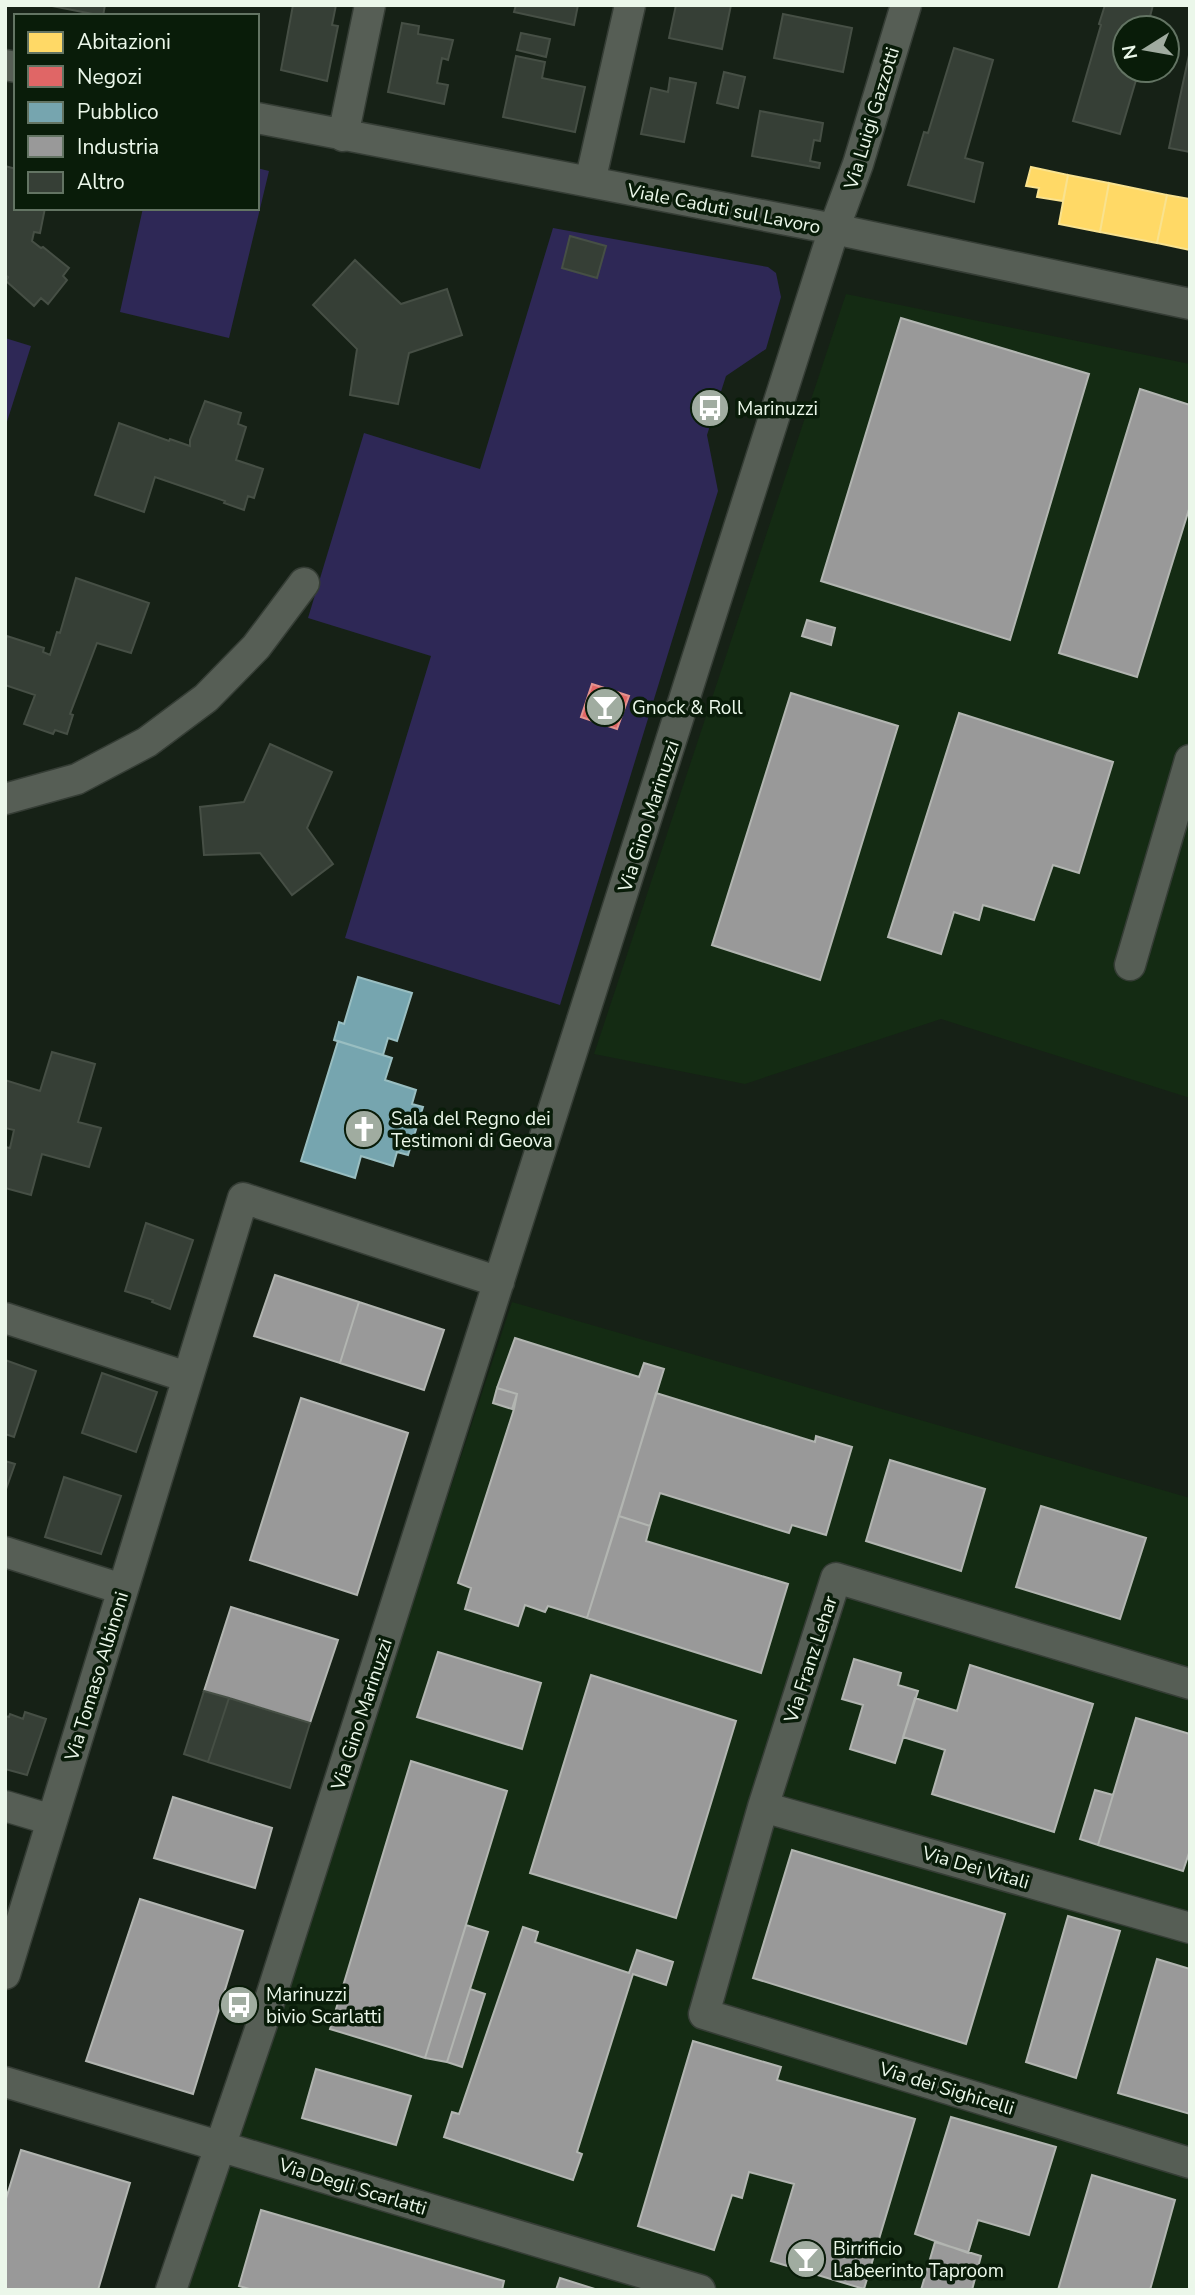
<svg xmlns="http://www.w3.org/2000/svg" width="1195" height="2295" font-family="'Nunito Sans',sans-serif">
<rect width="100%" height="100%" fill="#162116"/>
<!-- built -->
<path fill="#142b13" d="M846,294L1190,364V1098L941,1019L745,1084L594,1054Z
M512,1302L1190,1498V2290H186Z"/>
<!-- green -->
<path fill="#2e2856" d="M257,168L269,171L229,338L120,312L143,208H257Z
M553,228L768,267L776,273L781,297L766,349L726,376L707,435L718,491L560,1005L345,938L431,656L308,618L364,433L480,469Z
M5,338L31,346L5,428Z"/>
<!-- homes -->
<path fill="#ffd966" stroke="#f9e28e" stroke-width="2" d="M1031,167L1068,175L1063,201L1037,197L1039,188L1026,186Z
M1068,175L1109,183L1100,232L1059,224Z
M1109,183L1167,195L1157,243L1100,232Z
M1167,195L1190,199V250L1157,243Z"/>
<!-- shops -->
<path fill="#e06666" stroke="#e3928e" stroke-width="2" d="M592,684L629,696L617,729L581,717Z"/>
<!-- public -->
<path fill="#76a5af" stroke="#99bec1" stroke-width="2" d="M358,977L412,993L397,1041L388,1038L383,1055L334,1040L339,1022L344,1024Z
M338,1041L392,1058L385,1080L416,1090L412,1104L423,1107L408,1155L397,1152L393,1166L361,1156L355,1178L301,1161Z"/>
<!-- industry -->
<path fill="#999" stroke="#b2b5b1" stroke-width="2" d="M901,318L1089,374L1010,640L821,581Z
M1140,389L1190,405V506L1137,677L1059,653Z
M807,620L835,628L831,645L802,636Z
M791,693L898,726L820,980L712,945Z
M959,713L1113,762L1079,873L1053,865L1034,920L983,905L979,920L954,912L941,954L888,937Z
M275,1275L359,1302L340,1363L254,1336Z
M359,1302L444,1330L424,1390L340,1363Z
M515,1338L639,1377L644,1363L664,1369L587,1618L548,1606L545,1612L525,1605L518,1626L465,1609L471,1588L458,1583L514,1409L517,1394L497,1388Z
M497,1388L517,1394L512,1409L493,1403Z
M656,1393L815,1442L816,1436L852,1447L826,1535L792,1525L789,1533L660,1493L650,1526L619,1516Z
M301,1398L408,1433L357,1595L250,1560Z
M890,1460L985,1489L961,1571L866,1541Z
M1041,1506L1146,1538L1120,1619L1016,1587Z
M619,1516L650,1526L646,1541L788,1584L761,1673L587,1618Z
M231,1607L338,1640L310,1723L204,1691Z
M438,1652L541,1683L522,1749L417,1717Z
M854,1659L901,1673L898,1685L918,1691L895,1763L850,1749L863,1705L842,1699Z
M970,1665L1093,1704L1054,1832L932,1794L945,1750L903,1737L915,1698L957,1711Z
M591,1675L736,1721L676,1918L530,1873Z
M1136,1718L1190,1734V1850L1183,1871L1098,1845Z
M411,1761L507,1791L425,2058L330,2029Z
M1095,1790L1113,1795L1098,1845L1080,1839Z
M173,1797L272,1828L255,1888L154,1858Z
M792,1850L1005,1914L966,2044L753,1978Z
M140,1899L243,1931L193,2094L86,2061Z
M1068,1916L1120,1931L1076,2078L1026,2062Z
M466,1925L488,1932L447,2062L425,2058Z
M523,1927L538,1932L535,1942L629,1973L637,1950L673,1962L666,1985L633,1974L577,2152L582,2154L573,2180L444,2137L452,2112L459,2114Z
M1157,1959L1190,1969V2114L1118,2093Z
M470,1989L485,1994L462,2067L447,2062Z
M693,2041L781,2067L777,2080L915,2119L864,2289L771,2261L794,2184L749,2172L742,2198L732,2195L714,2250L638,2226Z
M316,2069L411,2096L396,2145L302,2118Z
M951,2117L1056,2147L1029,2235L978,2220L968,2253L915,2234Z
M21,2150L130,2183L98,2290H5V2202Z
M1092,2175L1175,2200L1150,2290H1058Z
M261,2210L504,2281L502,2290H253L239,2286Z
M935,2242L981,2256L972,2290H921Z
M560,2278L598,2290H556Z"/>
<!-- building -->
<path fill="#363f36" stroke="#464f45" stroke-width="2" d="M47,5H105L103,16Z
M293,5H336L332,25L338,26L327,81L281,70Z
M516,5H578L574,25L514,12Z
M676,5H731L722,49L669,38Z
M1105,5H1153L1147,28H1125V70H1139L1120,134L1073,121L1101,25L1099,24Z
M783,14L852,28L843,72L774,58Z
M402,23L419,26L418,34L453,40L448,60L442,58L437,83L448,85L444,104L388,92Z
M521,33L550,39L546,57L517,50Z
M954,48L993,60L965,158L983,163L974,202L908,185L924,132L928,133Z
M1189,55L1190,56V152L1169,148Z
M516,56L545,62L542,78L585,87L575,132L503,117Z
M724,72L745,77L738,108L717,103Z
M670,78L696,83L684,142L641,134L651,88L668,92Z
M760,111L823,123L820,141L814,140L810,161L820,163L819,168L752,156Z
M5,166L16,169V208H45L40,233L34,232L32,241L41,248L43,247L69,268L63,276L67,280L48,304L41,298L34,306L6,281L8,277L5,275Z
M570,236L606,246L597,278L562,268Z
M355,260L401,304L447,289L462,335L409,353L398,404L350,395L357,349L313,305Z
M205,401L241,413L238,424L246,427L236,460L263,469L254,498L248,496L244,510L224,503L225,501L155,477L144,512L95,495L119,423L169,441L170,439L190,446V440Z
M76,578L149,603L131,653L97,643L70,714L73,715L67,734L55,730L53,734L24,724L35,695L5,685V642L7,636L44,648L43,652L50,655L57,632L60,633Z
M270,744L332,772L307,828L333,864L292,895L260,853L204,855L200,807L244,802Z
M52,1052L95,1064L78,1122L101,1128L89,1167L42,1154L31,1195L5,1188V1147L10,1148L14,1130L5,1128V1080L40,1091Z
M146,1223L193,1240L170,1309L152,1302L153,1300L125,1291Z
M5,1360L36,1371L14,1437L5,1434Z
M102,1373L157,1392L136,1452L82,1433Z
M5,1461L15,1464L5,1492Z
M64,1477L121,1496L101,1554L45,1537Z
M204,1691L229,1698L208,1762L184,1754Z
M229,1698L310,1723L290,1788L208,1762Z
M25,1712L46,1719L27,1775L5,1769V1716L9,1717L10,1714L23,1719Z"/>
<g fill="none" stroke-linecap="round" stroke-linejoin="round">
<!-- minor casing -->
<g stroke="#353d35" stroke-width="33">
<path id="minor" d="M5,65L16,67
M257,118L834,229L1190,304
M343,136L370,5
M590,182L630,5
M5,799L77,779L147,742L206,698L256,647L304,583
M1130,965L1190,760
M5,1318L187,1377
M5,1552L122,1589
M1190,1684L836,1578L763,1807L704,2014L1190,2163
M5,1806L52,1820
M763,1807L1190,1928
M5,1974L243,1198L499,1282
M5,2082L700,2290
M171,2290L266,2012L834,229L858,164L906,5"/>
</g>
<!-- minor -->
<use href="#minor" stroke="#565e55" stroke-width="30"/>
</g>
<!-- icons -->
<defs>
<g id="bus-disc" transform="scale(2.0125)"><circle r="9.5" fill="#a0aca0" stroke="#091c09"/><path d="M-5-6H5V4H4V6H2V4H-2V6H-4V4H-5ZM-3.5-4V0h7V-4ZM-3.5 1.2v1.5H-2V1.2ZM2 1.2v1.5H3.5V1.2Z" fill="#fff"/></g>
<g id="bar-disc" transform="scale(2.0125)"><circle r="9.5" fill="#a0aca0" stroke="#091c09"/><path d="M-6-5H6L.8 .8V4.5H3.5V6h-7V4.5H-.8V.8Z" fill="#fff"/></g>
<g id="church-disc" transform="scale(2.0125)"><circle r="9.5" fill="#a0aca0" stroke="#091c09"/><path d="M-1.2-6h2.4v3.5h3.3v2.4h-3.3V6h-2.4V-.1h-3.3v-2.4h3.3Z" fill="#fff"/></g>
</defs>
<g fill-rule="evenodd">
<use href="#bus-disc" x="710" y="408"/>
<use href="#bar-disc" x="605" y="707"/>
<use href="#church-disc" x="364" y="1129"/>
<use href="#bus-disc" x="239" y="2005"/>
<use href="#bar-disc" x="806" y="2259"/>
</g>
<g text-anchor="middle" stroke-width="7" stroke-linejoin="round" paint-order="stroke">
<!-- street labels -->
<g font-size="19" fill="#ebf7ea" stroke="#091c09">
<text transform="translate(871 118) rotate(-73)" y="7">Via Luigi Gazzotti</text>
<text transform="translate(724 208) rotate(11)" y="7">Viale Caduti sul Lavoro</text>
<text transform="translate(648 816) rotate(-72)" y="7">Via Gino Marinuzzi</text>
<text transform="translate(810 1659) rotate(-72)" y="7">Via Franz Lehar</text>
<text transform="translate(96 1676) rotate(-73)" y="7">Via Tomaso Albinoni</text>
<text transform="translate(361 1714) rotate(-72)" y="7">Via Gino Marinuzzi</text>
<text transform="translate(976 1867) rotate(16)" y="7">Via Dei Vitali</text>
<text transform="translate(947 2088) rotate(17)" y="7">Via dei Sighicelli</text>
<text transform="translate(353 2186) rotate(17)" y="7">Via Degli Scarlatti</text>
</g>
<!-- poi labels -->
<g font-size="19" fill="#ebf7ea" stroke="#091c09" text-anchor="start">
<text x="737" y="415">Marinuzzi</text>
<text x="632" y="714">Gnock &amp; Roll</text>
<text x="391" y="1125">Sala del Regno dei<tspan x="391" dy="22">Testimoni di Geova</tspan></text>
<text x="266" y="2001">Marinuzzi<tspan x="266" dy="22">bivio Scarlatti</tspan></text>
<text x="833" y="2255">Birrificio<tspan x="833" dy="22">Labeerinto Taproom</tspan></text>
</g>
</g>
<!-- border -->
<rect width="1195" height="2295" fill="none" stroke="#ebf7ea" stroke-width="14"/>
<!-- legend -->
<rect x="14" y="14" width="245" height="196" fill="#091c09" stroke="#637463" stroke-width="2"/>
<rect x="28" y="32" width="35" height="21" fill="#ffd966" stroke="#637463" stroke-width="2"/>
<text x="77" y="49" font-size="21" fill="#ebf7ea">Abitazioni</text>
<rect x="28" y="66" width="35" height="21" fill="#e06666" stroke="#637463" stroke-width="2"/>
<text x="77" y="84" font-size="21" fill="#ebf7ea">Negozi</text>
<rect x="28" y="102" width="35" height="21" fill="#76a5af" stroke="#637463" stroke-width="2"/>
<text x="77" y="119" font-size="21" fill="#ebf7ea">Pubblico</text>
<rect x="28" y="136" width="35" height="21" fill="#999999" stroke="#637463" stroke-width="2"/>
<text x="77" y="154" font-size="21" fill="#ebf7ea">Industria</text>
<rect x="28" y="172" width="35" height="21" fill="#363f36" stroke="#637463" stroke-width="2"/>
<text x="77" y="189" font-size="21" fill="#ebf7ea">Altro</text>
<!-- north arrow -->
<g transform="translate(1146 49) rotate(259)"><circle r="33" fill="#091c09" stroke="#637463" stroke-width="2"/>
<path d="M0-5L12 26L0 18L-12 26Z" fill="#a0aca0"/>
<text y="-10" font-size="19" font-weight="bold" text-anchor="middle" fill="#ebf7ea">N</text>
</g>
</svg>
